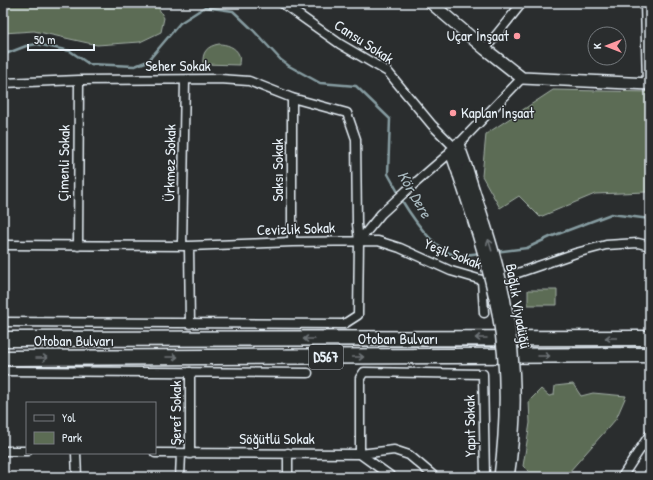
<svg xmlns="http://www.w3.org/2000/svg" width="653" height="480" font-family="'Patrick Hand',sans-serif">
<rect width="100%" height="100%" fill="#2a2d2e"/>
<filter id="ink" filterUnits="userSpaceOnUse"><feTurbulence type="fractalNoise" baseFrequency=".025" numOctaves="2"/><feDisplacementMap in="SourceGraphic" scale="8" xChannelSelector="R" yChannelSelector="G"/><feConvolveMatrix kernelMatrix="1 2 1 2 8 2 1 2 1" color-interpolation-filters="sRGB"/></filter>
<g filter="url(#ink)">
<!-- green -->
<path fill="#5c6c54" stroke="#a2aea6" d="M3,3H159V9L164,18L161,32L140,42L97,45L34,31L3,33Z
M219,44C226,44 236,47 239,55C240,58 239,62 239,65L203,64C202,52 207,46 219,44Z
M553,90L650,92V193L646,192L595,194L540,217L519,196L500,208L482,176L486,134Z
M528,290H557V305H528Z
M573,384L581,396L593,393L626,396L616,419L569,472L562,477H534L523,466L530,423L529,401L541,389L549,396L554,395L555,386Z"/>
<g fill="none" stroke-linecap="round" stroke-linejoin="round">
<!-- stream -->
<path stroke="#869ca1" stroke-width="2.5" d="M3,55L26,46L37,44L70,51L89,64L135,66L148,61L180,23L205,7L233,11L253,30L281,60L289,66L320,83L356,86L390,119L388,174L399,194
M401,199C412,217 434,250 455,255C463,256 472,254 480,253
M495,252L527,248L550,237L611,214L650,219"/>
<!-- street casing -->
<g stroke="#e8f1f8" stroke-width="11">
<path id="street" d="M282,3L340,44L388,72L432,125L455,148
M645,3L647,84
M485,49L522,3
M3,83L79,80L220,79L249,81L292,98L347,113L356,139L357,224L359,241L358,315L344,324L3,322
M359,241L381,214L406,191L451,152L522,78
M292,242V98
M3,245L189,246L292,242L378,241L400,248L451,271L482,280L512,275L576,253L606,245L638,243L650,246
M78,246L79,80
M182,246L185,80
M189,246L190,324
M482,280L484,313
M3,371L308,373
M190,372V454
M3,451H27
M76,453L77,477
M155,453L360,454L392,477
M180,477L181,454
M288,477V453
M435,477L409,455L394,450L360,454V378L364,372L483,374L485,477
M622,477L650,434"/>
</g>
<!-- secondary casing -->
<g stroke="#e8f1f8" stroke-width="14">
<path id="secondary" d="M431,3L485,49L522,78L650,84
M458,144L467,169
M451,152L459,175"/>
</g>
<!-- highway casing -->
<g stroke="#e8f1f8" stroke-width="17">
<path id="highway" d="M3,339L650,338
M3,358L650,355"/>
</g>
<!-- street -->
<use href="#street" stroke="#2a2d2e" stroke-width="8"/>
<!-- secondary -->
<use href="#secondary" stroke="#2a2d2e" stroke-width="11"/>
<!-- highway -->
<use href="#highway" stroke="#2a2d2e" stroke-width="14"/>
<!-- secondary-bridge casing -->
<g stroke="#e8f1f8" stroke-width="14" stroke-linecap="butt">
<path id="secondary-bridge" d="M467,169C477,203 490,237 498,271C515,337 519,410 508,477
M459,175C474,220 489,266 498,313C508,367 507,422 500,477"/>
</g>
<!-- secondary-bridge -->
<use href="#secondary-bridge" stroke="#2a2d2e" stroke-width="11"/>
</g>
<!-- one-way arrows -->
<defs><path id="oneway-shaft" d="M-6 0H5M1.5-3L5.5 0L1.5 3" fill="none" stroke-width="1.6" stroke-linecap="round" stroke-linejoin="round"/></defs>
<g stroke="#6c7275">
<use href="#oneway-shaft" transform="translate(490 245) rotate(-107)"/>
<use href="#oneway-shaft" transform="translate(481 338) rotate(180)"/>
<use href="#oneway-shaft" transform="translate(611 338) rotate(180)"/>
<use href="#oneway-shaft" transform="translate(309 339) rotate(180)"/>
<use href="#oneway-shaft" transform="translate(544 356)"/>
<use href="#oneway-shaft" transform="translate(172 357)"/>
<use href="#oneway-shaft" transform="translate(358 357)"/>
<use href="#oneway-shaft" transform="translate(42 358)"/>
</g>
</g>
<!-- markers -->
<g fill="#ff9aa2" stroke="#2a2d2e" stroke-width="1.5">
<circle cx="517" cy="36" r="4"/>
<circle cx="453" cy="113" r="4"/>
</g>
<g text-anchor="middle" stroke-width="3" stroke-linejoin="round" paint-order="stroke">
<!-- shield labels -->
<rect fill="#2a2d2e" stroke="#afb6bb" stroke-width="1" x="309" y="345" width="34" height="24" rx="3"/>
<g font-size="14" font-weight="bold" fill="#e8f1f8">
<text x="326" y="362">D567</text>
</g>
<!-- poi labels -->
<g font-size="15" fill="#e8f1f8" stroke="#2a2d2e" text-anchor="end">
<text x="509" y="41">Uçar İnşaat</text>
<text x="461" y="118" text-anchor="start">Kaplan İnşaat</text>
</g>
<!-- street labels -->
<g font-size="15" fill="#e8f1f8" stroke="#2a2d2e">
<text transform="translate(364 42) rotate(33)" y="5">Cansu Sokak</text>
<text x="178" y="71">Seher Sokak</text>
<text transform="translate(64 163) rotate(-89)" y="5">Çimenli Sokak</text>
<text transform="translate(170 163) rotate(-89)" y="5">Ürkmez Sokak</text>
<text transform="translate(278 170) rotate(-90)" y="5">Saksı Sokak</text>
<text transform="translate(296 229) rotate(-2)" y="5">Cevizlik Sokak</text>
<text transform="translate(453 254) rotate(21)" y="5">Yeşil Sokak</text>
<text transform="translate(518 306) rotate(80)" y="5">Bağlık Viyadüğü</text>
<text x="398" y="344">Otoban Bulvarı</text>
<text x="74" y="346">Otoban Bulvarı</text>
<text transform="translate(176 413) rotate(-90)" y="5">Şeref Sokak</text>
<text transform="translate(470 426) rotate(-91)" y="5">Yapıt Sokak</text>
<text x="277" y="444">Söğütlü Sokak</text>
</g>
<!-- water labels -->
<g font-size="16" font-style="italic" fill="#a7b8be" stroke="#2a2d2e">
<text transform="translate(415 194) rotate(60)" y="6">Kör Dere</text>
</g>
</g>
<!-- margin -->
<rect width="653" height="480" fill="none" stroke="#2a2d2e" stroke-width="16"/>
<rect x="8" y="8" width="637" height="464" fill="none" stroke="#e8f1f8" stroke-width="1.5" filter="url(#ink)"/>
<!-- legend -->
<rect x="26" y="402" width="130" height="52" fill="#2a2d2e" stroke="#767b7f"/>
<rect x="34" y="415" width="20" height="6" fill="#2a2d2e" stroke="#767b7f"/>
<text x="62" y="422" font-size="12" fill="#e8f1f8">Yol</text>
<rect x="34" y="432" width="20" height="12" fill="#5c6c54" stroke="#767b7f"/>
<text x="62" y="442" font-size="12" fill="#e8f1f8">Park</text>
<!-- north arrow -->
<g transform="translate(607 46) rotate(270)"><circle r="19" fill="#2a2d2e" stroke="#767b7f"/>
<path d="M0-3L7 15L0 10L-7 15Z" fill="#ff9aa2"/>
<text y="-6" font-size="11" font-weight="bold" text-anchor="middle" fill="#e8f1f8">K</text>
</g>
<!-- scale -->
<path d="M28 44v6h66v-6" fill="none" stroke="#e8f1f8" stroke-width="2"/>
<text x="34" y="44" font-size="12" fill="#e8f1f8" stroke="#2a2d2e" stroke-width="3" paint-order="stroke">50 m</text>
</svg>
